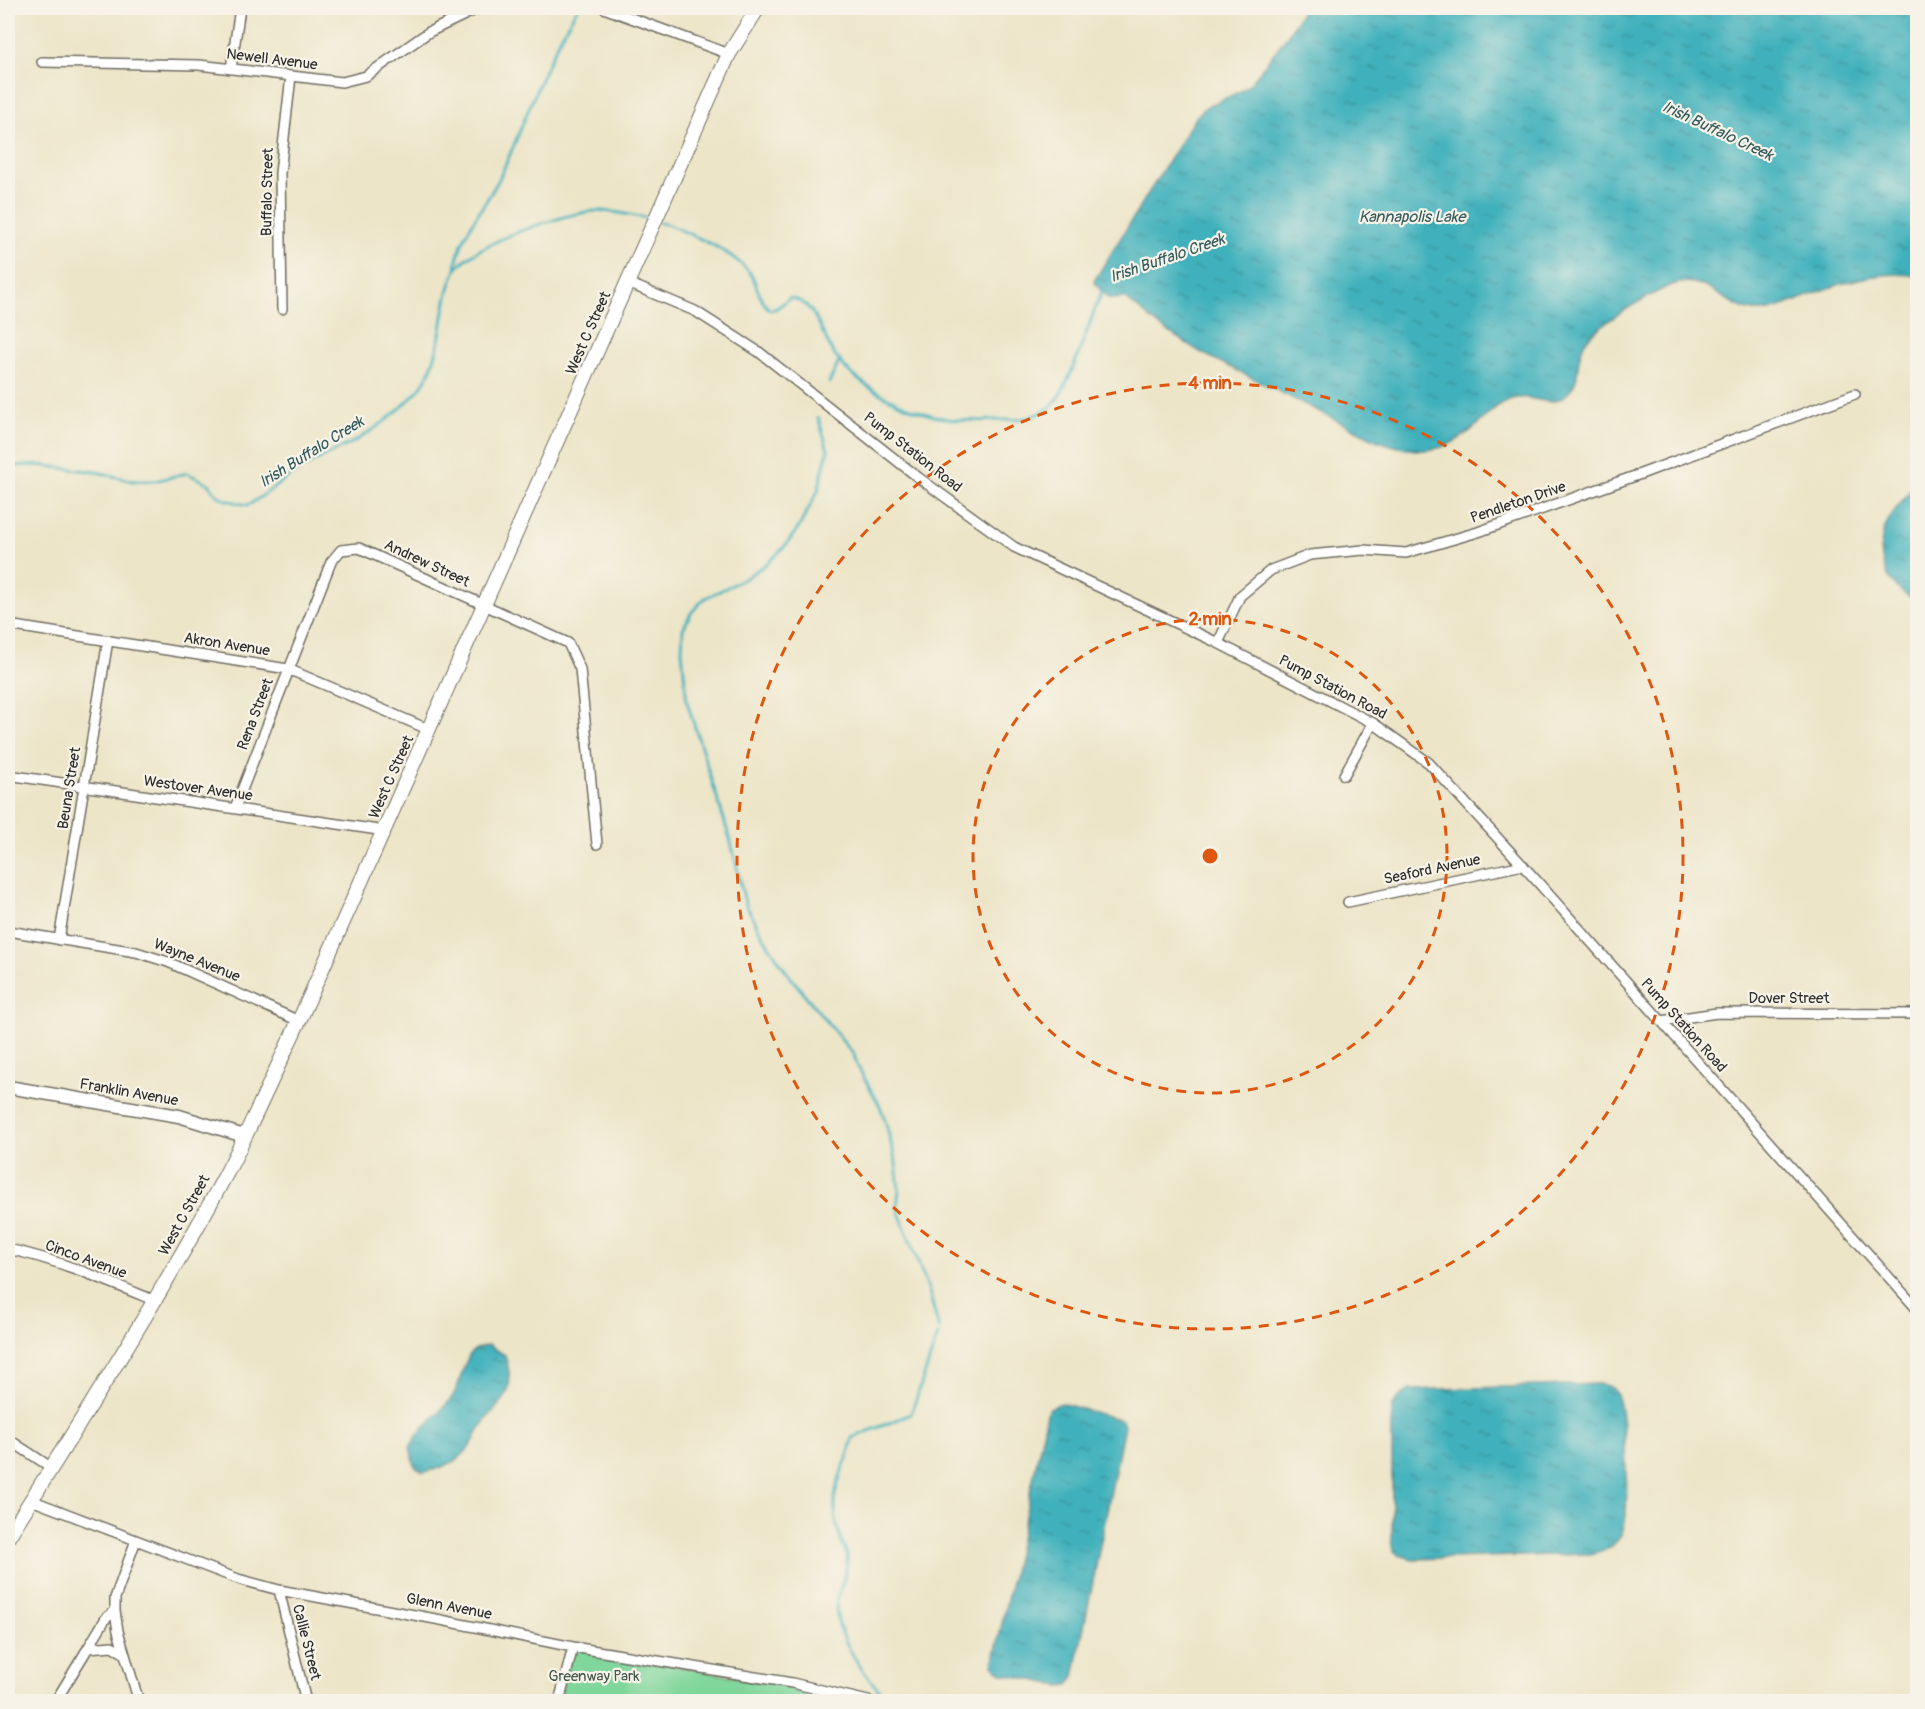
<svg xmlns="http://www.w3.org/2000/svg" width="1925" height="1709" font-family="Pangolin,sans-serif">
<defs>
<pattern id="water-ripples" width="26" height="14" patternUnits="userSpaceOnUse" patternTransform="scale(1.5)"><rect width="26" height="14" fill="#41b1bc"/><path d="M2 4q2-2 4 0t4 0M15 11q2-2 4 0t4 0" fill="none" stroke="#379099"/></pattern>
</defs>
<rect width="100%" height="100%" fill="#f7f3e8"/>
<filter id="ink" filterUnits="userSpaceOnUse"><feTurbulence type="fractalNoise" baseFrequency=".0167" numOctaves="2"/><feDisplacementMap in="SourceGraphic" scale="12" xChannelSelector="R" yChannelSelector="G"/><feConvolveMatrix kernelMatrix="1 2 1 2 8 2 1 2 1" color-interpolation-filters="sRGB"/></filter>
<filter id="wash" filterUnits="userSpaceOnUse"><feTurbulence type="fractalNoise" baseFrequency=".008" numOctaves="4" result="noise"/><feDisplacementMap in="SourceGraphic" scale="24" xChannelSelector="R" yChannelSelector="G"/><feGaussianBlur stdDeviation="1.35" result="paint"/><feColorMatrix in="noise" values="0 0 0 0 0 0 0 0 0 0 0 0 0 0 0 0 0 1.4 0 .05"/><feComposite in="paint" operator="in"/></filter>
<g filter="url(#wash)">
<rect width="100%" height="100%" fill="#ede5c8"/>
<!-- park -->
<path fill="#81d79b" stroke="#568163" stroke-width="1.5" d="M573,1647L874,1702H559Z"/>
<!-- water -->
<path fill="url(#water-ripples)" stroke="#366e74" stroke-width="1.5" d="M1304,8H1917V276C1878,269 1839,284 1803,298C1790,303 1774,311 1760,311C1728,313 1707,271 1672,285C1651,294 1592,326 1583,346C1575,362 1582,379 1568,393C1548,412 1534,392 1512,399C1496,404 1488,415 1476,426C1443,456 1416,455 1376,440L1202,353L1162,328L1125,298L1111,299L1102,292L1094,281L1195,118L1206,107L1241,91L1250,84L1287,36Z
M1917,482V600C1884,588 1872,550 1889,519C1897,506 1908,494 1917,482Z
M488,1345L505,1355C508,1365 511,1376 509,1387C506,1401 493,1410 485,1421C479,1429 476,1438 471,1445C460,1461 442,1469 423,1472L415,1467L410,1447C421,1426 436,1417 450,1400C461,1387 461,1366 471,1353C476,1347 482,1347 488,1345Z
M1598,1384C1607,1385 1613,1386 1617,1395C1625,1411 1631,1518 1622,1533C1615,1547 1603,1552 1589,1554L1413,1559L1399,1555L1394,1551L1392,1540V1408C1395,1399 1402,1395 1410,1390Z
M1061,1403L1122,1420L1124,1426L1074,1677L1069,1685L1060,1686L1001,1673L993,1665L1048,1409Z"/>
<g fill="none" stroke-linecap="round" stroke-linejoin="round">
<!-- stream -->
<path stroke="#41b1bc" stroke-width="3" d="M660,223L667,224C695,237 730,249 750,273C759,285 756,297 770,310L777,308L790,298C817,301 822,339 836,357C859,388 906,410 943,418C959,421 977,421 993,420C1013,420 1034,420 1050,407C1069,393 1090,317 1102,292L1105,291
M456,268C459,234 485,207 500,177C526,121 544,61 577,9
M829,383L840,360
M818,417L828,450L818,491L799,527L786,545L768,563L744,579L705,598L691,613L683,629L682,651L687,702L731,842L745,903L764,938L788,974L854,1055L858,1067L880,1106L885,1120L896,1163L899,1189L897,1207L928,1288L939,1329
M8,466L37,465L97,472L133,481H155L187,473L209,484L217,495L226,500L248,505C266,495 280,482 297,471C316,459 337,451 357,440C377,428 398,412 414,395C446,362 437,312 455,272C466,245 569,211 598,211C615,211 634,216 651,219
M879,1690C861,1671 832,1629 837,1601C840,1586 848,1574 847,1557C847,1551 843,1546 841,1540C836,1525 833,1507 836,1491C839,1473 851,1455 852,1438L911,1414L938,1335"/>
</g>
</g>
<g filter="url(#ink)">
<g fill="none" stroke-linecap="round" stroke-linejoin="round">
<!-- minor casing -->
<g stroke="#6f6c62" stroke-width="12">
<path id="minor" d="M604,8L729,54
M42,62L199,65L342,82L366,76L429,32L479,8
M231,69L240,8
M628,283L695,311L759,352L919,478L1014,547L1218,643L1373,723L1429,763L1536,880L1918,1310
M282,309L280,173L291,76
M8,625L288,669L430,730
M1218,643L1240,596L1271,570L1310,555L1363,550L1406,553L1478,532L1638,475L1855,394
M8,775L385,831
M1344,775L1373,723
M235,808L331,562L341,550L359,548L568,643L580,669L597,844
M1348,902L1523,865
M8,931L136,952L168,962L299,1021
M59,940L108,640
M1661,1021L1717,1013L1918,1014
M8,1249C59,1260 105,1280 153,1300
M8,1439L52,1468
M31,1500L238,1579L279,1590L441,1620L573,1647L792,1683L872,1702
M279,1590L306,1702
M115,1611L118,1631L139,1702
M88,1648L106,1618L115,1611V1598L136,1540
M55,1702L88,1648L112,1646L125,1654
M559,1702L573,1647"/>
</g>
<!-- tertiary casing -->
<g stroke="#6f6c62" stroke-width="15">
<path id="tertiary" d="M8,1087L179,1116L244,1136"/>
</g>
<!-- secondary casing -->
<g stroke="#6f6c62" stroke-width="16">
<path id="secondary" d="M8,1537C82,1419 158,1301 224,1178C251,1127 274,1073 299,1021L729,54L758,8"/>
</g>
<!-- minor -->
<use href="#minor" stroke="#fff" stroke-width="9"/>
<!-- tertiary -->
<use href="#tertiary" stroke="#fff" stroke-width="12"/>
<!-- secondary -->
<use href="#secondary" stroke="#fff" stroke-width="14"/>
</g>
</g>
<!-- distance rings -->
<g fill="none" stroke="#df570e" stroke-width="3" stroke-dasharray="10 8">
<circle cx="1210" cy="856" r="237"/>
<circle cx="1210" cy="856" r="473"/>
</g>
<g text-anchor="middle" stroke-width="4.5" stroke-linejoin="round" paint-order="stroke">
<!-- street labels -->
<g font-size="15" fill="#2b2b2b" stroke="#f7f3e8">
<text transform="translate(272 59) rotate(7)" y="5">Newell Avenue</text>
<text transform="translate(267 192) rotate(-89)" y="5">Buffalo Street</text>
<text transform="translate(588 333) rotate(-66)" y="5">West C Street</text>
<text transform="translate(913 452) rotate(38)" y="5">Pump Station Road</text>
<text transform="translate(1518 502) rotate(-19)" y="5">Pendleton Drive</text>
<text transform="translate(427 563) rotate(25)" y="5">Andrew Street</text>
<text transform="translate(227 644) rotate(9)" y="5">Akron Avenue</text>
<text transform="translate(1333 687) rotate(28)" y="5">Pump Station Road</text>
<text transform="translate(255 714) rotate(-69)" y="5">Rena Street</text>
<text transform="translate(391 777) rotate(-66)" y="5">West C Street</text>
<text transform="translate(69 788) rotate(-81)" y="5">Beuna Street</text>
<text transform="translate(198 788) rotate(8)" y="5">Westover Avenue</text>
<text transform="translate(1432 869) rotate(-12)" y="5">Seaford Avenue</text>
<text transform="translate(197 960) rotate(22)" y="5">Wayne Avenue</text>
<text x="1789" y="1003">Dover Street</text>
<text transform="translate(1684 1025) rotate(48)" y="5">Pump Station Road</text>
<text transform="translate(129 1092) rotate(10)" y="5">Franklin Avenue</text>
<text transform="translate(184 1215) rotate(-61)" y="5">West C Street</text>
<text transform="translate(86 1259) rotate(20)" y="5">Cinco Avenue</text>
<text transform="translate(449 1606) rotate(11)" y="5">Glenn Avenue</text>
<text transform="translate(307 1642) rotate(76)" y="5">Callie Street</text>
</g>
<!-- park labels -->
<g font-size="15" fill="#405647" stroke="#f7f3e8">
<text x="594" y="1681">Greenway Park</text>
</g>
<!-- water labels -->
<g font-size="16" font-style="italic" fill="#335a5e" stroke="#f7f3e8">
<text transform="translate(1718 130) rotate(25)" y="6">Irish Buffalo Creek</text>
<text x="1412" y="222">Kannapolis Lake</text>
<text transform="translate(1167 257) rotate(-19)" y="6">Irish Buffalo Creek</text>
<text transform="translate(311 451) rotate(-32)" y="6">Irish Buffalo Creek</text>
</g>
</g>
<circle cx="1210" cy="856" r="9" fill="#df570e" stroke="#f7f3e8" stroke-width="3"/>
<g font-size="18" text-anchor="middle" font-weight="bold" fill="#df570e" stroke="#f7f3e8" stroke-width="4.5" stroke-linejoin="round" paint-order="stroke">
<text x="1210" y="389">4 min</text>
<text x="1210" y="625">2 min</text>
</g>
<!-- margin -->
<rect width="1925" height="1709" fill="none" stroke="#f7f3e8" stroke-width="30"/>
</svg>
